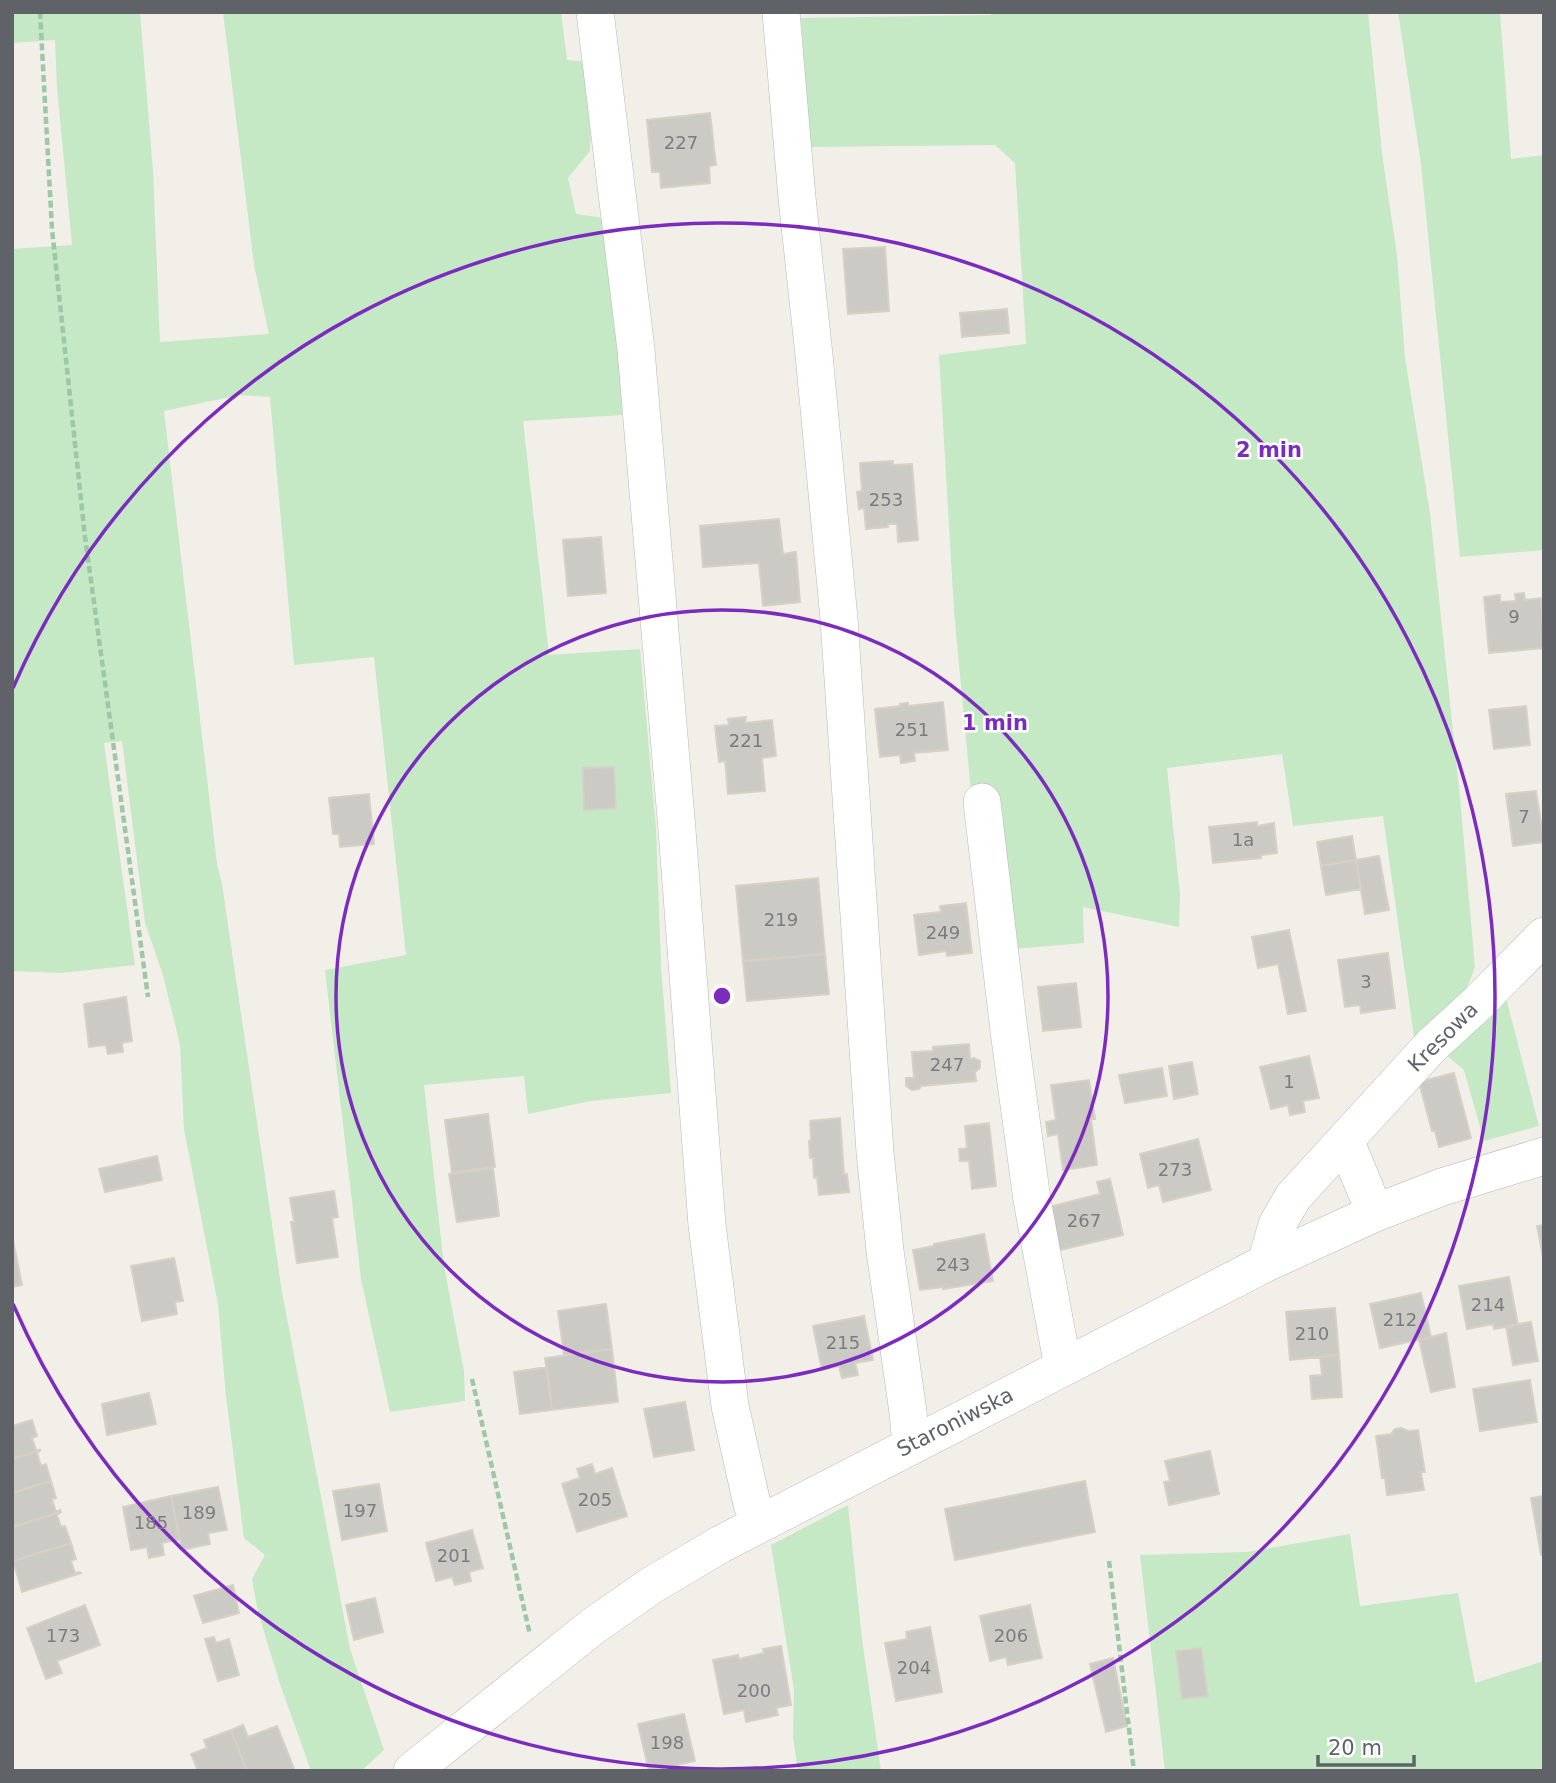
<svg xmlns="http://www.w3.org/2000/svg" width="1556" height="1783" font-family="'DejaVu Sans',sans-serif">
<rect width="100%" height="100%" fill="#f1efe8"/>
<!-- green -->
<path fill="#c5e8c5" d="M12,12H140L153,171L160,342L269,334L254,265L223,12H561L567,60L590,62L591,105L590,151L568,178L576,214L603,218L617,308L622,415L523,421L549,655L640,649L656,828L661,966L671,1093L591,1101L528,1114L524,1076L424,1085L444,1266L464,1371L465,1401L390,1412L361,1279L325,970L406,955L374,657L294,665L270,397L239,395L164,411L217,864L222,884L282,1292L350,1649L384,1750L361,1771H311L280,1684L258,1612L252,1579L265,1555L244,1538L226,1396L218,1304L184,1129L180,1045L163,975L145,923L122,741L104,743L135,965L61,973L12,971V249L72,245L57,88L55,40L12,43Z
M991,12H1368L1382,153L1397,255L1405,358L1430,513L1460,797L1475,967L1465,993L1415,1044L1383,816L1293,826L1282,754L1167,768L1180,895L1179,927L1083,907L1084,943L1014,949L971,792L954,611L939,355L1026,344L1015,163L995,145L810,147L801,18L991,15Z
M1398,12H1500L1511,159L1544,155V550L1460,557L1421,164Z
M1506,998L1539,1126L1484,1141L1464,1070L1446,1055Z
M848,1505L862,1639L881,1771H798L793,1737L794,1690L771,1545Z
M1350,1534L1360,1606L1458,1593L1475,1683L1544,1661V1771H1165L1140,1555L1247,1552Z"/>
<!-- building -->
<path fill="#cccac5" stroke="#d6d1c6" stroke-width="2" d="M710,113L716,165L709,166L710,183L661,188L660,172H652L647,120Z
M885,247L889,311L848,314L843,249Z
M1007,309L1009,333L962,337L960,313Z
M893,461V465L912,464L918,540L898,542L897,524H888V527L866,529L864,508L859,509L857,492L862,491L860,463Z
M779,519L783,554L796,552L800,602L763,606L759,563L703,567L700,526Z
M601,537L606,593L568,596L563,540Z
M1524,593L1525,600L1541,598L1544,648L1489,653L1484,597L1500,595V602L1516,601L1515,594Z
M943,702L948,750L914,753L915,761L901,763L900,755L880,757L875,709L900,706V704L908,703V706Z
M1526,706L1530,745L1494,749L1489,710Z
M746,717L745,723L772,720L776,756L762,758L765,791L728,794L725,761L719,762L715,726L729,725L728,719Z
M614,767L616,808L584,810L583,768Z
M1536,791L1544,842L1513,846L1506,794Z
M369,794L374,844L340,847L339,834H333L329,798Z
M1257,822V826L1274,823L1277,853L1261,855V858L1213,863L1209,827Z
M1352,836L1356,860L1321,866L1317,842Z
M1379,856L1389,910L1365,914L1356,860Z
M1356,860L1361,889L1326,895L1321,866Z
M818,878L825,954L743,961L736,886Z
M966,903L972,953L947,956L946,951L919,955L914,915L941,912L940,906Z
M1289,930L1306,1011L1288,1014L1278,964L1258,968L1252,937Z
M1388,953L1395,1008L1361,1013L1360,1005L1345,1007L1338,960Z
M825,954L829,994L747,1001L743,961Z
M1076,983L1081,1027L1043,1031L1038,987Z
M126,997L132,1041L122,1043L123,1052L108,1054L106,1045L89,1047L84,1004Z
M969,1044L970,1059L974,1058L980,1061V1068L975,1072L976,1081L921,1086L919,1089L912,1090L906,1086V1078H914L912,1052L933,1051V1047Z
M1309,1056L1319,1098L1303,1101L1305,1112L1290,1115L1288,1105L1271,1109L1260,1067Z
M1192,1062L1198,1094L1174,1099L1169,1066Z
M1162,1068L1167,1096L1125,1103L1119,1075Z
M1454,1073L1471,1138L1439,1147L1435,1131H1432L1419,1082Z
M1089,1080L1095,1119H1091L1097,1165L1063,1170L1058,1134L1048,1136L1046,1122L1056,1120L1051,1085Z
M488,1114L495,1167L452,1173L445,1120Z
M840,1118L844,1174H847L849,1192L819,1195L817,1177L814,1178L813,1158H810L809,1141L811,1140L810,1121Z
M989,1123L996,1186L972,1189L969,1161H960L959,1149L967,1148L965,1126Z
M1198,1139L1211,1190L1163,1202L1159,1185L1148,1188L1140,1154Z
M157,1156L162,1180L105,1192L99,1169Z
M493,1168L499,1216L457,1222L449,1174Z
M1110,1179L1123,1235L1056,1251L1045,1208L1100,1194L1097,1182Z
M334,1191L338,1217L332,1218L338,1257L297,1263L291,1222H294L290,1198Z
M1544,1225V1262L1537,1226Z
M984,1234L993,1281L943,1289V1287L920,1290L913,1250L934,1246V1244Z
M12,1235L22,1285L12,1287Z
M174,1258L183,1301L175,1302L177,1314L142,1321L131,1266Z
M1509,1277L1518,1325L1494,1329L1493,1324L1467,1329L1459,1286Z
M1421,1293L1431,1337L1380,1348L1370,1304Z
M606,1304L612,1349L564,1355L558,1311Z
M1335,1308L1339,1355L1290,1360L1286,1312Z
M864,1316L873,1360L855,1363L858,1375L842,1378L839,1366L822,1370L813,1326Z
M1531,1322L1538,1361L1513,1365L1506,1326Z
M1446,1333L1455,1387L1431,1392L1419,1340Z
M612,1349L618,1402L552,1410L545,1358Z
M1339,1355L1342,1397L1312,1399L1310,1376L1322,1375L1320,1357Z
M547,1367L552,1410L520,1414L514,1372Z
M1530,1380L1537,1422L1480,1431L1473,1389Z
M149,1393L156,1424L107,1435L102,1404Z
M685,1402L694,1450L654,1457L644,1409Z
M32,1420L37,1436L32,1438L36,1450H41L12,1459V1426Z
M1401,1428L1408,1431L1418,1430L1425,1472H1421L1424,1490L1387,1495L1385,1478H1382L1376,1436L1391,1434L1395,1429Z
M41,1450L37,1453L41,1466L46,1464L51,1481L12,1493V1459Z
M1210,1451L1219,1494L1169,1505L1164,1482L1170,1481L1165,1461Z
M592,1464L595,1474L612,1468L627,1516L577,1532L562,1484L580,1478L577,1469Z
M51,1481L56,1498L52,1499L56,1512L60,1510L61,1512L12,1527V1493Z
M1085,1481L1095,1532L955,1560L945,1509Z
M379,1484L387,1531L342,1540L333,1491Z
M218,1487L227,1530L208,1533L210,1544L182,1550L171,1496Z
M171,1496L180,1539L162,1543L164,1555L149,1558L147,1547L131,1550L123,1507Z
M1544,1496V1554L1541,1555L1531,1498Z
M61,1512L57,1515L61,1527L65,1526L71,1543L13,1561L12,1527Z
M472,1530L483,1568L469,1572L471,1581L455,1585L452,1577L436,1581L426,1543Z
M71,1543L76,1559L71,1561L75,1573L80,1572L81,1573L22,1592L13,1561Z
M233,1585L239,1613L203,1623L194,1596Z
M375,1598L383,1632L354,1640L346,1605Z
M85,1605L100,1645L57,1661L62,1673L46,1679L27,1628Z
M1030,1605L1042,1658L1008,1665L1006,1657L990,1661L980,1616Z
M930,1627L942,1692L896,1701L885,1643L907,1639L906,1632Z
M214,1637L216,1643L229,1639L239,1675L218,1681L205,1639Z
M781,1646L791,1705L776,1708L778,1715L746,1722L744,1710L724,1714L713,1660L738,1655L739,1659L764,1653L763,1649Z
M1201,1648L1208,1696L1182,1699L1176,1651Z
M1113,1658L1127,1726L1106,1732L1090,1664Z
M684,1714L695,1761L649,1771L638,1724Z
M243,1725L248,1737L277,1726L295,1771H247L231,1730Z
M231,1730L247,1771H198L191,1754L207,1748L204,1740Z"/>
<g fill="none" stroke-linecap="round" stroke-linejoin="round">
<!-- minor casing -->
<g stroke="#b5b8bc" stroke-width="38">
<path id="minor" d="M595,12L636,350L677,830L707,1225L730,1406L752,1504L760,1523
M781,12L797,198L814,355L839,619L875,1152L885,1251L908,1412L911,1445
M982,802L1009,1031L1032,1200L1063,1367
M1345,1140L1375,1213
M1266,1263L1277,1225L1293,1197L1432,1045L1478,1003L1544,936
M412,1771L592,1627L652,1585L721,1544L1266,1263L1375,1213L1442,1187L1544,1156"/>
</g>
<!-- path -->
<path stroke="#9cc7a9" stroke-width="4.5" stroke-dasharray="7 3.5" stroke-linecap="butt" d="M40,12L52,229L85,537L148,997
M472,1379L530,1635
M1109,1561L1134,1771"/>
<!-- minor -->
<use href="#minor" stroke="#fff" stroke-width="37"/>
</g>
<!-- distance rings -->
<g fill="none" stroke="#7b2cbf" stroke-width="3.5">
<circle cx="722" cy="996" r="386"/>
<path d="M13 688A773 773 0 1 1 13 1304"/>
</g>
<g text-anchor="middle" stroke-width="5" stroke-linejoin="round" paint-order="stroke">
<!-- number labels -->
<g font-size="18" fill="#7a7d7f">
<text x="681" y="149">227</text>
<text x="886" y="506">253</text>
<text x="1514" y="623">9</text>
<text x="912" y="736">251</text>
<text x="746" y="747">221</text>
<text x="1524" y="823">7</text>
<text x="1243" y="846">1a</text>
<text x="781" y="926">219</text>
<text x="943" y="939">249</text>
<text x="1366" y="988">3</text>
<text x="947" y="1071">247</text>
<text x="1289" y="1088">1</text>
<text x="1175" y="1176">273</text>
<text x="1084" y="1227">267</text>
<text x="953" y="1271">243</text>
<text x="1488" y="1311">214</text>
<text x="1400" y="1326">212</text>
<text x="1312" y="1340">210</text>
<text x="843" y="1349">215</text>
<text x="595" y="1506">205</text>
<text x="360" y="1517">197</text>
<text x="199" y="1519">189</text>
<text x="151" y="1529">185</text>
<text x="454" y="1562">201</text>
<text x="63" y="1642">173</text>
<text x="1011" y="1642">206</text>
<text x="914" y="1674">204</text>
<text x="754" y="1697">200</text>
<text x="667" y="1749">198</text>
</g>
<!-- street labels -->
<g font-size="21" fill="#5f6368" stroke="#fff">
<text transform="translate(1443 1037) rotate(-45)" y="7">Kresowa</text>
<text transform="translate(955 1422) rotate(-27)" y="7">Staroniwska</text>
</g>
</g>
<circle cx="722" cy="996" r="10" fill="#7b2cbf" stroke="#fff" stroke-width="3.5"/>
<g font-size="21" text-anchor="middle" font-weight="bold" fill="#7b2cbf" stroke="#fff" stroke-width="5" stroke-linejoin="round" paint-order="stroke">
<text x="1269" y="457">2 min</text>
<text x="995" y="730">1 min</text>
</g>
<!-- border -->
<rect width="1556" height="1783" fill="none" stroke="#5f6368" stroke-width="28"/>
<!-- scale -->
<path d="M1318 1755v10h96v-10" fill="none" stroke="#5f6368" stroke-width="3.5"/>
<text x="1328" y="1755" font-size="21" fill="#5f6368" stroke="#ffffff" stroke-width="5" paint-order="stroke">20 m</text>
</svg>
